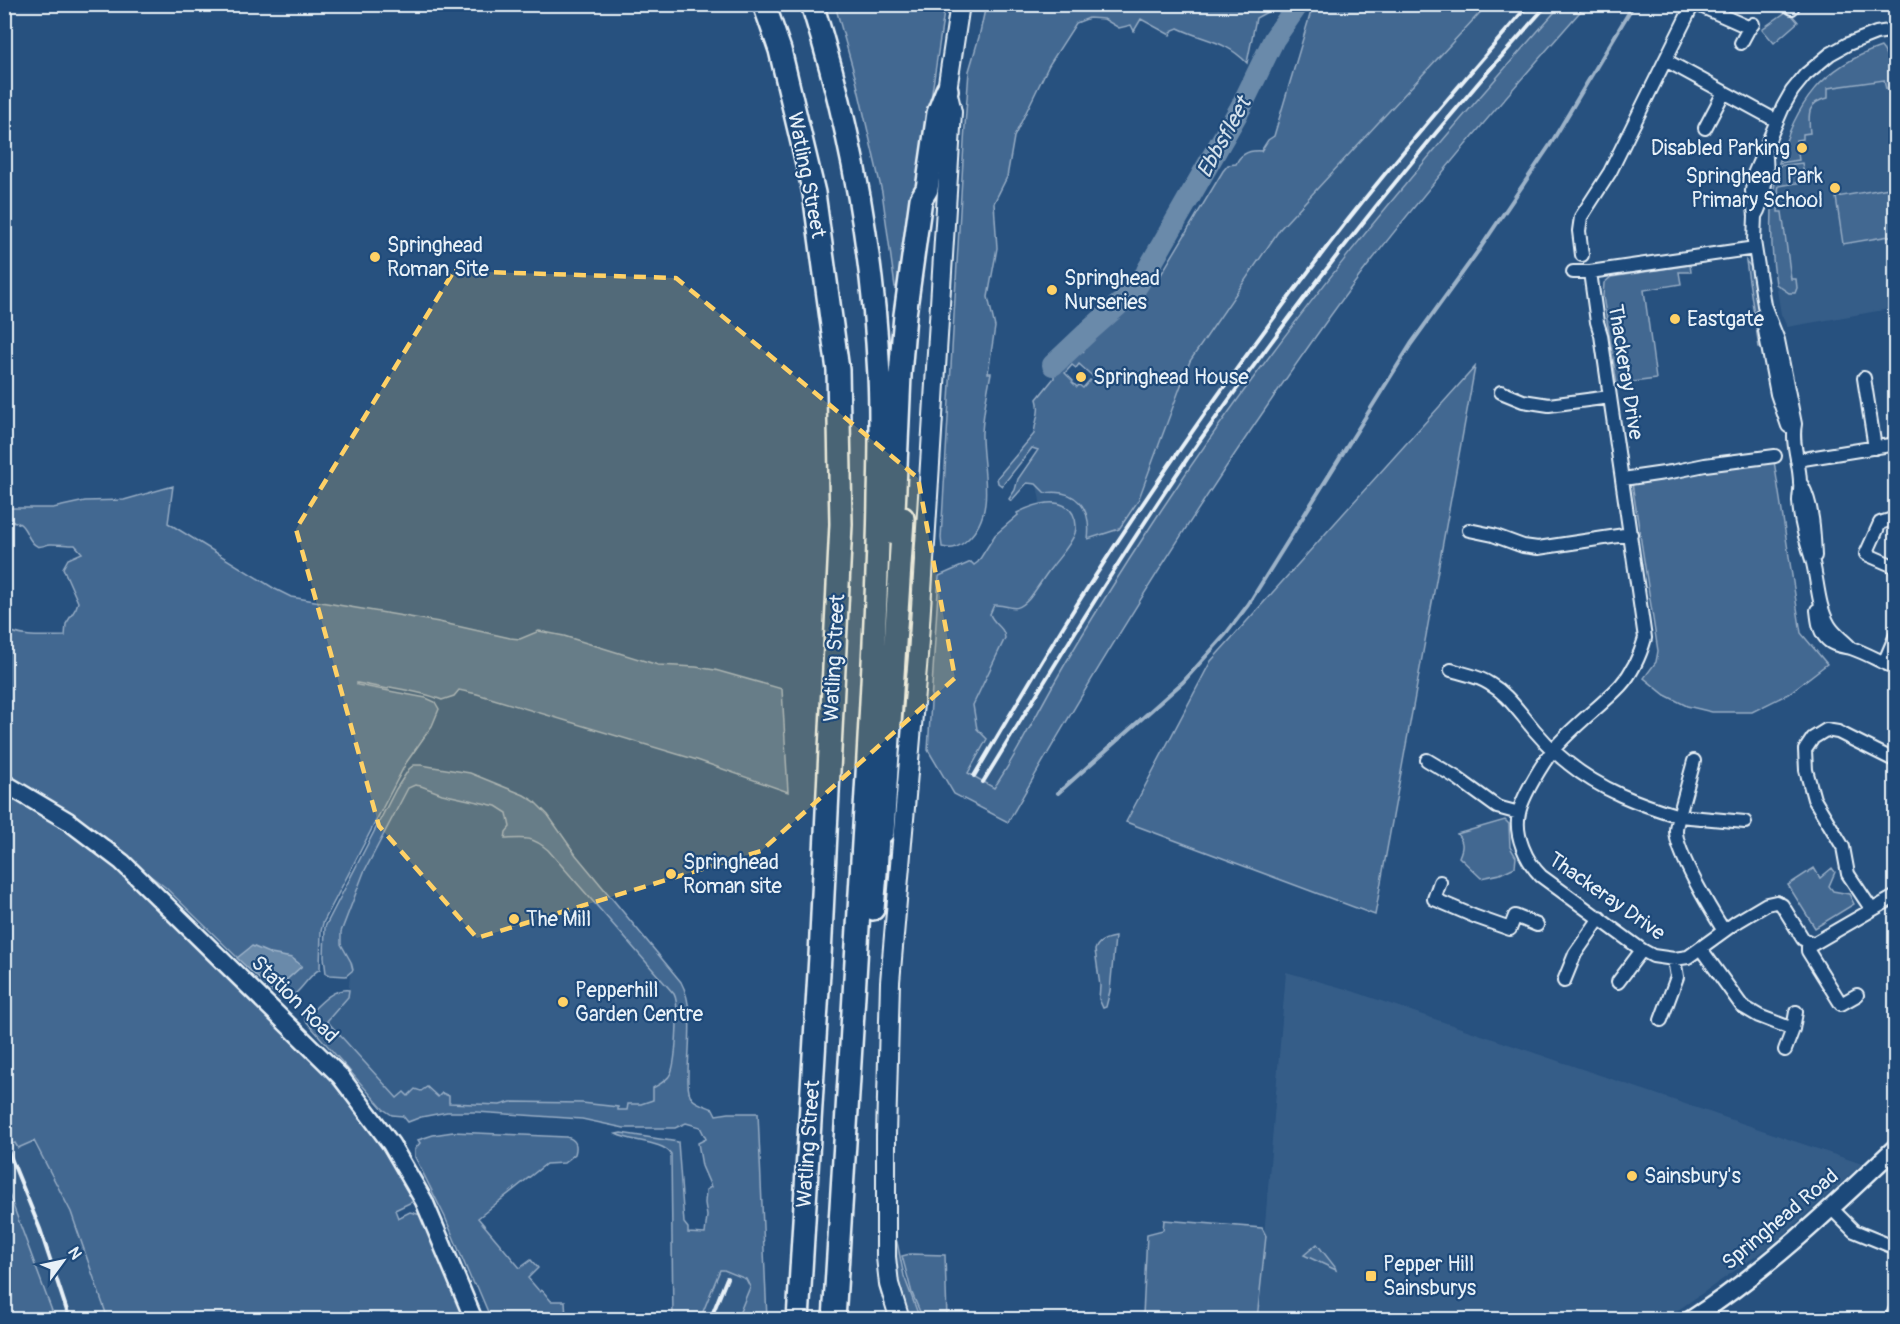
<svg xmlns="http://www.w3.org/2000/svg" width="1900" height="1324" font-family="Pangolin,sans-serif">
<rect width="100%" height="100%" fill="#27517f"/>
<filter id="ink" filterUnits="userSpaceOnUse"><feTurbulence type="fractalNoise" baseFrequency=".0167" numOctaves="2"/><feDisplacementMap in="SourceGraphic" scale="12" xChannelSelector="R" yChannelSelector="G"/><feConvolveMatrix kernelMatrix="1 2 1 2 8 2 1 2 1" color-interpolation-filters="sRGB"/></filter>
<g filter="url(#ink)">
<!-- built -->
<path fill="#355d88" d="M1487,5H1582L1472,130L1269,393L1020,791L952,784L942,654L1041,507L1037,484L1190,361L1280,229Z
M1895,47V308L1787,327L1781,314L1776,284L1778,282L1773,229L1780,167L1784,162L1817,89L1891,78L1887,56L1883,49Z
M415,785L496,806L507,812L510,827L506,831L505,838H528L538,843L548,850L674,994L677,1001V1033L672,1071L664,1081L653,1088V1100L641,1104H628V1110H618L617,1107L582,1103L500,1105L449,1103L424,1089H415L408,1096L397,1098L326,1021L348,997L350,974L353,970L351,962L341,944L342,930L364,872L408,788Z
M1286,972L1346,989L1862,1164L1772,1245L1665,1319L1257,1320Z
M13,1113L51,1171L71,1212L108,1319H13L4,1294V1118Z
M720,1270H724L746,1279L750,1287L737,1319L700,1320Z"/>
<!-- green -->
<path fill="#436891" stroke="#96acc4" stroke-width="1.5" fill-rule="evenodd" d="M835,5H945L903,287H895L882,192L856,80Z
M986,5H1280L1256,18L1247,63C1225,40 1205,41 1178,28L1173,30L1170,35L1141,19L1134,31L1131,25L1119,28L1104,19L1089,18L1076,23L1049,65L1014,137L1007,177L994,203L997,248L988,297L995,327L988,373H991C987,393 983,413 982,433C981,468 998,512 967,540C959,547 953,550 942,547L941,538L965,126L969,71L979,37Z
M1313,5H1487L1280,229L1190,361L1138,501L1119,529L1088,539C1092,508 1076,488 1045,493L1036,484L1027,483L1011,501L1009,499L1015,490L1018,479L1038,450L1032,448L1002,486L998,483L997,478L1034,434C1035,422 1041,411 1037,399L1054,378V373L1048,366L1050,364L1047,361L1052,356L1051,354L1074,340L1084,352L1076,337L1078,338L1119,293L1133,273C1143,278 1149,285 1159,278L1223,171L1228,165L1236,164C1241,153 1250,150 1261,151L1268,140L1274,136ZM1079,364L1099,382L1097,385L1090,380L1083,388L1079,385L1077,387L1072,382L1073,381L1065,373L1072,365L1076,368Z
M1561,5H1586C1512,89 1438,175 1369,264C1329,315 1292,370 1255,424C1167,553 1085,687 1008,822L954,794L928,750L939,576L971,562L974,565L978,562L995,535L1018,515L1017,513C1034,504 1062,495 1073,514C1076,520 1077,526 1075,533C1071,545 1059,557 1051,568C1043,578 1037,589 1029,599C1014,615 1012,604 994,605L990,614C993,624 1004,626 1005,638L973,705L977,729L987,739L968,773L994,788C1018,753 1036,714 1057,678C1089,622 1124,567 1160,512C1278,332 1417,166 1561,5Z
M1786,12L1791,14L1798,22L1774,43L1762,29Z
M1881,47C1889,56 1894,77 1890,88L1886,89L1884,80L1828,88V98C1807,102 1808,114 1810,133L1803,134V139L1796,140L1799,160L1779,163C1795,104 1822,67 1881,47Z
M1802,163L1805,178L1814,177L1815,180L1779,186C1777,192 1780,196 1779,201C1779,205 1778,208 1778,212H1782L1791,279H1796L1797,288L1795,293H1789L1776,284C1770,244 1769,206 1778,166Z
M1895,187V235L1843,244L1836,197Z
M1746,261L1751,267L1763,342L1766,347H1759Z
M1690,265L1691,272H1679L1681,284L1644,290L1656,379L1617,384L1603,296L1604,283L1611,277Z
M1475,367L1375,915L1126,822L1211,661Z
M1774,461L1801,633L1827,664L1788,694L1752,712H1712L1687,706L1665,695L1644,678L1656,662L1658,651L1632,483Z
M173,486L168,523L275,589L291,597L439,622L510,638L520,639L539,631L564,636L658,665L696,667L715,670L782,689L788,792L697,760L477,694L459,690L454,696L442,700C426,693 407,690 390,687L388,689L357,683V685L426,698L435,702L439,709L432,726L406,763L323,923L321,931L320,969C306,976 299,999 282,999L244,964L165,887L102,839L5,777L4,628C21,639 46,636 65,636L66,624L76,608L78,602L63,568L68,559L82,553L75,545C67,545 59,544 51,544C46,544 41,548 37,546C24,541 29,517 5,522V508H53L85,501L124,500Z
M414,765H421L470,773L524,795L534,801L548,815L576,855L681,982C696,1009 687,1052 688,1082C688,1103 697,1102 713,1109L716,1115L729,1113H758L767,1319H750L749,1316L744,1313L740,1314L737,1319L750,1287L746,1279L724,1270H720L700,1319H673L671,1154C663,1141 631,1142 616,1134L621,1133L678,1142L684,1223L688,1228V1233L705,1234L707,1216L705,1203L706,1190L711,1187L702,1166L698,1143L706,1139L700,1127L686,1123L675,1128H624L582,1119L477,1112H447L421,1117L408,1122L403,1116L392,1115L383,1109L305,1020V1018C317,1007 331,988 349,990L348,997L327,1021L397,1098L404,1092L408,1096L415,1089L421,1091L427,1087L438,1097L442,1093L449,1096V1103L500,1105L511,1102L582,1103L618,1107V1110H627L628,1104H641L653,1100V1088C660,1084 668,1080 671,1073C676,1061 680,1004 674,994L548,850C532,836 524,838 505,839L506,832L510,827L507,813L496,806L442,794L421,786L415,785L408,788L364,872L341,932V944L351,962L353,970L346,976L330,975L326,973L324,957L325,927L396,789L409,769Z
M5,788L82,834L271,1018L326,1075L368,1126L392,1164L414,1201L395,1210L398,1218L410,1212L421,1215L466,1319H108L71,1212L34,1141L18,1148L15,1143L12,1144L4,1128Z
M1505,820L1509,824L1510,847L1516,857L1515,867L1500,874L1481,878L1459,857C1463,848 1464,842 1457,834Z
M1814,868L1820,878L1832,868L1835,872L1829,886L1833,891L1849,894L1854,904L1815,928L1788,885Z
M1115,937L1110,991L1106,1007L1103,1008L1099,999L1100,986L1095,950C1098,941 1107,938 1115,937Z
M453,1132L566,1137C575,1139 578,1144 575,1154L564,1163L546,1164L478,1218L520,1268L531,1260L538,1268L528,1278L540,1292L542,1290L551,1301H565L566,1319H491L477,1286L473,1284L445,1217L415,1157V1149L420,1143L418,1140L433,1135Z
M4,1181L55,1319H5Z
M1164,1220L1262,1228L1266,1236L1257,1319H1140V1315H1143L1147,1234L1163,1230Z
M893,1233L897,1242L904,1276L920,1319H905L896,1280Z
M1317,1244L1335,1267L1336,1270L1304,1255Z
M910,1254L945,1255L947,1319H923L912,1293L902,1256Z"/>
<!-- water -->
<path fill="#6b8aaa" stroke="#9db3c9" stroke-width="1.5" d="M252,946L271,954L292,958L302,966L273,992L237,958Z"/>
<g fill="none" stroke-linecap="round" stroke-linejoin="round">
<!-- stream -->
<path stroke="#9db3c9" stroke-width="4" d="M1058,793L1183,682L1225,635L1248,605L1411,344L1481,247L1550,145L1634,4"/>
<!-- river -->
<path stroke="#6b8aaa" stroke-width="22" d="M1147,271L1241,107L1274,39L1297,6L1300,4
M1053,365L1090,330L1133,292L1142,278"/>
<!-- street casing -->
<g stroke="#e8f1f8" stroke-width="16">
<path id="street" d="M1696,4L1750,28
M1790,4L1792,8
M1741,43L1748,30L1753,24
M1667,61L1777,121
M1705,128L1724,92
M1755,216C1764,203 1769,168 1765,152
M1755,248L1590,272L1597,322L1601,335L1645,638C1640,656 1633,672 1620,686C1599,708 1573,726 1554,749C1543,762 1522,797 1519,813C1514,835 1526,861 1541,876L1642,950L1653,956L1674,959L1688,957L1735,923L1767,904L1776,902L1782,905L1803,939L1813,944L1896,896
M1582,255L1579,231L1581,217L1610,172L1693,4
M1573,272H1590
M1762,315L1777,394L1788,426
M1864,378L1875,448
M1501,392L1523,401L1549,405L1610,397
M1797,460L1896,444
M1623,479L1671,472L1705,465L1775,456
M1802,485C1813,506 1814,533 1815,556
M1896,518L1880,523L1866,554L1896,567
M1469,530L1493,535L1523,546L1538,548L1631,534
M1817,610C1818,619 1819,630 1825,637C1832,646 1842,646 1851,648C1866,653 1881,662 1896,668
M1851,648C1844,640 1835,635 1829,625C1818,606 1818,584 1813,563C1807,543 1800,523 1799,501C1799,495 1801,489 1800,483C1800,463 1791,444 1795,424L1778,340L1764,305L1754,241L1755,216L1752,191L1754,174L1783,107L1792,91L1805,75L1830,54L1848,44L1876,33L1896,30
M1884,663L1896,635
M1451,670C1464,674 1479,676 1490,684C1504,692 1513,704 1523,716C1536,733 1551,750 1568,763C1601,790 1639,804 1679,816C1678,821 1676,825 1676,830C1675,851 1712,912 1724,931
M1427,760L1457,778L1497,807L1519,813
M1694,761L1679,816L1745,822
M1440,882L1434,899L1476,917L1510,929L1515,916L1537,925
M1872,910L1848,874L1843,847L1814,799L1806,770L1805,750L1813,738L1826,730L1838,732L1896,761
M1808,943V951L1841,1004L1857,995
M1701,949L1742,1006L1759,1016L1793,1029
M1564,981L1575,954L1600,918
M1618,982L1642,950
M1661,1020L1677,977L1674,959
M1785,1050L1793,1029L1796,1012
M1831,1208L1854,1231L1896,1248
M1891,1320L1896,1308"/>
</g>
<!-- secondary casing -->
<g stroke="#e8f1f8" stroke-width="21">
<path id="secondary" d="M4,783L68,821L122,862L340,1076L391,1144L424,1201L474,1320
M1690,1320C1765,1272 1831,1209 1896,1147"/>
</g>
<!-- primary casing -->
<g stroke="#e8f1f8" stroke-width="22">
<path id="primary" d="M900,1320L889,1284L886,1257V1136L890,982L918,656L952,112L947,90L960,4"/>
</g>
<!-- highway casing -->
<g stroke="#e8f1f8" stroke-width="26">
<path id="highway" d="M764,4L780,50L814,193L838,370L841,524L820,956L798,1320
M812,4C850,125 873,250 879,376C881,416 880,456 879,496C878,589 872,682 867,775C857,957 845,1138 834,1320
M893,534L900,375L905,315L921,199L927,189L938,113L947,90
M883,832L903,518
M873,909L876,873L879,817"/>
</g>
<!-- street -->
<use href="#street" stroke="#1f4a7a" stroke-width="12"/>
<!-- secondary -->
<use href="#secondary" stroke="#1f4a7a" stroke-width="16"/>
<!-- primary -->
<use href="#primary" stroke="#1f4a7a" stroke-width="18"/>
<!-- highway -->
<use href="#highway" stroke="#1f4a7a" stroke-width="21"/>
<!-- rail -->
<path stroke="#e8f1f8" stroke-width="4" d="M974,776C1012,712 1049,647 1090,584C1165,467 1246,353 1330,243C1393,161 1462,83 1529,4
M983,782C1053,668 1122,553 1198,443C1306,290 1422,143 1548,4
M4,1141L40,1229L70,1320
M710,1320L727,1278"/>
</g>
</g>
<!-- marked area -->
<path fill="#ffd166" fill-opacity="0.2" stroke="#ffd166" stroke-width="4.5" stroke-dasharray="12 8" stroke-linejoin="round" d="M454,271L676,278L918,478L955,678L761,851L477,938L379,826L296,529Z"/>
<!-- markers -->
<g fill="#ffd166" stroke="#1f4a7a" stroke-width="2">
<circle cx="1802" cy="148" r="6"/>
<circle cx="1835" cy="188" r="6"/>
<circle cx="375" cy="257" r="6"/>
<circle cx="1052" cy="290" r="6"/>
<circle cx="1675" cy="319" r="6"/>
<circle cx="1081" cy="377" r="6"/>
<circle cx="671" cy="874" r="6"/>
<circle cx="514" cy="919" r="6"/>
<circle cx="563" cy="1002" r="6"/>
<circle cx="1632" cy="1176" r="6"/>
<rect x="1365" y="1270" width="12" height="12" rx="3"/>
</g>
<g text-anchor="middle" stroke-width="4.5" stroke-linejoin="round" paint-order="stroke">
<!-- poi labels -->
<g font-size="21" fill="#e8f1f8" stroke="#1f4a7a" text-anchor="start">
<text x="1790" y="155" text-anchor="end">Disabled Parking</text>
<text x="1823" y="183" text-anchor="end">Springhead Park<tspan x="1823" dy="24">Primary School</tspan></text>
<text x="387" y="252">Springhead<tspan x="387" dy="24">Roman Site</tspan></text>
<text x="1064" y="285">Springhead<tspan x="1064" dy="24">Nurseries</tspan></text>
<text x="1687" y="326">Eastgate</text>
<text x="1093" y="384">Springhead House</text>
<text x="683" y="869">Springhead<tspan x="683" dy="24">Roman site</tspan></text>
<text x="526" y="926">The Mill</text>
<text x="575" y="997">Pepperhill<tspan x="575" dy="24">Garden Centre</tspan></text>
<text x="1644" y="1183">Sainsbury's</text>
<text x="1383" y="1271">Pepper Hill<tspan x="1383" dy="24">Sainsburys</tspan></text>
</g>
<!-- street labels -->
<g font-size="21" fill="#e8f1f8" stroke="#1f4a7a">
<text transform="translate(807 175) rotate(79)" y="7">Watling Street</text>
<text transform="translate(1626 372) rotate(81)" y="7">Thackeray Drive</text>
<text transform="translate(834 658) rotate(-87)" y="7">Watling Street</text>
<text transform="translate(1607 896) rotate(35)" y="7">Thackeray Drive</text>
<text transform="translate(295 999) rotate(45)" y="7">Station Road</text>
<text transform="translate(808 1144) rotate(-86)" y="7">Watling Street</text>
<text transform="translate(1780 1219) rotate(-40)" y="7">Springhead Road</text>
</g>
<!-- water labels -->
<g font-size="22" font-style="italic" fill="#d5e2ec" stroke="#1f4a7a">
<text transform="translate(1223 137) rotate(-61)" y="8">Ebbsfleet</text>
</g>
</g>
<!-- margin -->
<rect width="1900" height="1324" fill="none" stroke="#1f4a7a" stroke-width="24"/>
<rect x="12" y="12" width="1876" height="1300" fill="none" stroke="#e8f1f8" stroke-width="2" filter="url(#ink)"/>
<!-- north arrow -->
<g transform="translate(63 1261) rotate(57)" stroke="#1f4a7a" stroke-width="4.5" paint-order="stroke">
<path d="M0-4.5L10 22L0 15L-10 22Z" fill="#e8f1f8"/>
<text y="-9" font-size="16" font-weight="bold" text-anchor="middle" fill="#e8f1f8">N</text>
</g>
</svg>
